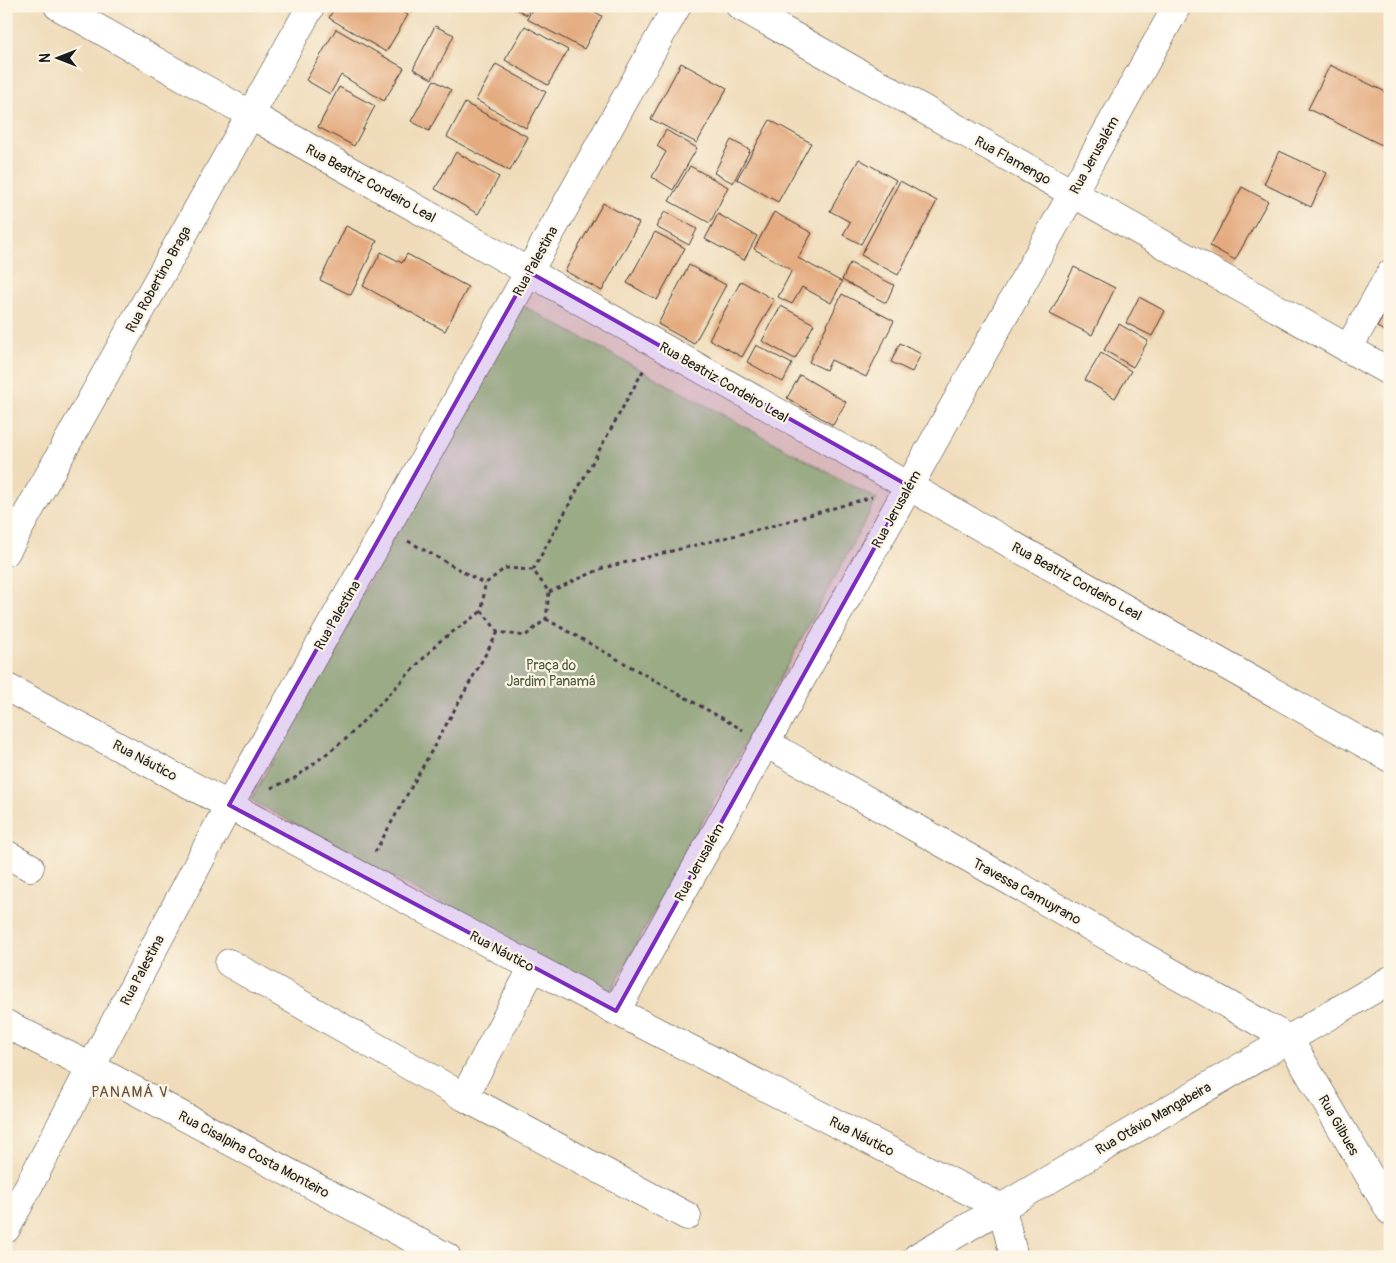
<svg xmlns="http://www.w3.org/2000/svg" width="1396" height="1263" font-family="Pangolin,sans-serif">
<rect width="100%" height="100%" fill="#fcf5e5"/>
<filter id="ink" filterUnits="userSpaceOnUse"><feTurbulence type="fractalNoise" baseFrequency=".02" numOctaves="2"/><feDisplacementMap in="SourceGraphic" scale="10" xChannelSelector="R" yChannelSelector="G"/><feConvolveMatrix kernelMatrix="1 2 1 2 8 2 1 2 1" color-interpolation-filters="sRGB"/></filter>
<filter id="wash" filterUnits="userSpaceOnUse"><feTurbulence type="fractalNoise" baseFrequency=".0096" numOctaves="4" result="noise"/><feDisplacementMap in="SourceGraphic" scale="20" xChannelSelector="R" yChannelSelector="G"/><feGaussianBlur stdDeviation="1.12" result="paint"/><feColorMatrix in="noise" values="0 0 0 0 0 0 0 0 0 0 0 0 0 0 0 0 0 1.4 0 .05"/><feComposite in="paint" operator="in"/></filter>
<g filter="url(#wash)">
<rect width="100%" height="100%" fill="#efdbb9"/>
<!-- green -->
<path fill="#a2cb77" stroke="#5f744a" d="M520,304L877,499L609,995L251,800Z"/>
<g id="blocks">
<!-- building -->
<path fill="#e4ab80" d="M335,6H394L408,15L386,52L329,18Z
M402,6H417L413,13Z
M511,6H531L527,15Z
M534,6H585L602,16L584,49L527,19Z
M435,26L454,35L432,79L413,69Z
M525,26L568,50L548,85L505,60Z
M336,29L404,68L384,101L341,75L330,94L306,80Z
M681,63L727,88L697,143L651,119Z
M496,64L546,92L526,128L476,100Z
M1330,65L1390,94V144L1388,148L1308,109Z
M434,80L451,90L429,131L411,121Z
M339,87L375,106L354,146L318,127Z
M465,103L528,137L510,171L447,137Z
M770,120L811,143L778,202L737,179Z
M666,130L697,148L673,190L652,177L666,152L657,146Z
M731,140L750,150L733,183L714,173Z
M1279,151L1327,173L1311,207L1264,184Z
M456,152L499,177L478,214L435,189Z
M859,159L896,180L861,244L843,235L850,222L830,211Z
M690,166L728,187L710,223L669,201Z
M900,181L937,201L898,275L861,255Z
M1242,187L1268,201L1235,260L1210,246Z
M603,203L639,223L602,291L565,271Z
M665,211L697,229L689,245L656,227Z
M774,212L812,233L798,258L842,282L831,303L802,287L792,304L778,297L792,270L754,249Z
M718,214L757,236L744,260L705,239Z
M346,226L377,241L351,295L320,280Z
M655,232L685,248L657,300L627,283Z
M381,252L402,263L407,254L468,287L445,331L363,286Z
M850,263L894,285L886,303L842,280Z
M689,265L726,285L694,344L658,324Z
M1074,267L1115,288L1092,335L1050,314Z
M741,281L774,300L742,357L709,339Z
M842,294L894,321L866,377L831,360L826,370L809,362Z
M1139,297L1165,311L1152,336L1126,323Z
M1390,305V334L1377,327Z
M781,306L814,324L795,359L762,341Z
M1119,324L1148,341L1133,367L1104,350Z
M900,343L921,354L912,372L891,362Z
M756,345L792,364L783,382L747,362Z
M1101,353L1131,371L1115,398L1085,380Z
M800,375L846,402L833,425L787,398Z"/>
</g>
</g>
<g filter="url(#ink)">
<use href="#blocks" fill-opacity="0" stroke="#3c3934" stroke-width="1"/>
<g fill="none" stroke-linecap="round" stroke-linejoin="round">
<!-- minor casing -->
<g stroke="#3c3934" stroke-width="29">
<path id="minor" d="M58,6L1390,758
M740,6L1390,372
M1348,349L1390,274
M6,552L311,6
M6,687L616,1011L1002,1208L1014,1257
M766,743L1289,1039L1390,1211
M6,854L30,867
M229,963L464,1097L687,1216
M616,1011L1177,6
M6,1024L91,1067L447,1257
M464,1097L533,967
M6,1229L229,805L386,528L677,6
M917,1257L1390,980"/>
</g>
<!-- path -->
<path stroke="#3c3934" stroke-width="3" stroke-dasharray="4 4" stroke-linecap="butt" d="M408,541L485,584
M505,568L533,570L549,592L546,619L525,636L498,632L482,611L485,584Z
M533,570L644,369
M549,592L603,568L761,529L872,497
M546,619L743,730
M271,788L295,778L347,738L440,641L482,611
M375,852L498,632"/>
<!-- minor -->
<use href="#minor" stroke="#fff" stroke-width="28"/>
</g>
</g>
<!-- marked area -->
<path fill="#7b2cbf" fill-opacity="0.2" stroke="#7b2cbf" stroke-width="4" stroke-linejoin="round" d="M529,272L909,486L616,1011L229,805Z"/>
<g text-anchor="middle" stroke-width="4.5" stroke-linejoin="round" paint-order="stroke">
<!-- street labels -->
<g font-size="14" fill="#1c1c1c" stroke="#fcf5e5">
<text transform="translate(1094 155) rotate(-61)" y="5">Rua Jerusalém</text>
<text transform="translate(1013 160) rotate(29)" y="5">Rua Flamengo</text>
<text transform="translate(371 183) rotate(29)" y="5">Rua Beatriz Cordeiro Leal</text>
<text transform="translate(535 261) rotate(-61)" y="5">Rua Palestina</text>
<text transform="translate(158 279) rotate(-61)" y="5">Rua Robertino Braga</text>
<text transform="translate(724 382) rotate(30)" y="5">Rua Beatriz Cordeiro Leal</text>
<text transform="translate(896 509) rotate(-61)" y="5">Rua Jerusalém</text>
<text transform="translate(1077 581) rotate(29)" y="5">Rua Beatriz Cordeiro Leal</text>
<text transform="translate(337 615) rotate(-60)" y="5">Rua Palestina</text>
<text transform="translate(145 760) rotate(28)" y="5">Rua Náutico</text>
<text transform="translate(699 862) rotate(-61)" y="5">Rua Jerusalém</text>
<text transform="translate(1027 891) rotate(29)" y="5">Travessa Camuyrano</text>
<text transform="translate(502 951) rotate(28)" y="5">Rua Náutico</text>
<text transform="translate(142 970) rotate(-62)" y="5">Rua Palestina</text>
<text transform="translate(1153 1118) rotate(-30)" y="5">Rua Otávio Mangabeira</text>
<text transform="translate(1339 1125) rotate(60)" y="5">Rua Gilbues</text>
<text transform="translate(862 1136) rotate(27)" y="5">Rua Náutico</text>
<text transform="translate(254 1154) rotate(28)" y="5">Rua Cisalpina Costa Monteiro</text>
</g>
<!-- park labels -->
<g font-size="14" fill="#4b593c" stroke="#fcf5e5">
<text x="551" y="670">Praça do<tspan x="551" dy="16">Jardim Panamá</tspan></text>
</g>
<!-- neighbourhood labels -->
<g font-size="15" letter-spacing="1" fill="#624e3f" stroke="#fcf5e5">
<text x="130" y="1097">PANAMÁ V</text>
</g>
</g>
<!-- margin -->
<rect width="1396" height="1263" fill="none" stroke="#fcf5e5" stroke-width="25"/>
<!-- north arrow -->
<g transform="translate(58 58) rotate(270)" stroke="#fcf5e5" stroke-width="4" paint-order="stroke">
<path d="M0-4L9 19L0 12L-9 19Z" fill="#1c1c1c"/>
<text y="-8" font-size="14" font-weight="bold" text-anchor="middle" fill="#1c1c1c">N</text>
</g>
</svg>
